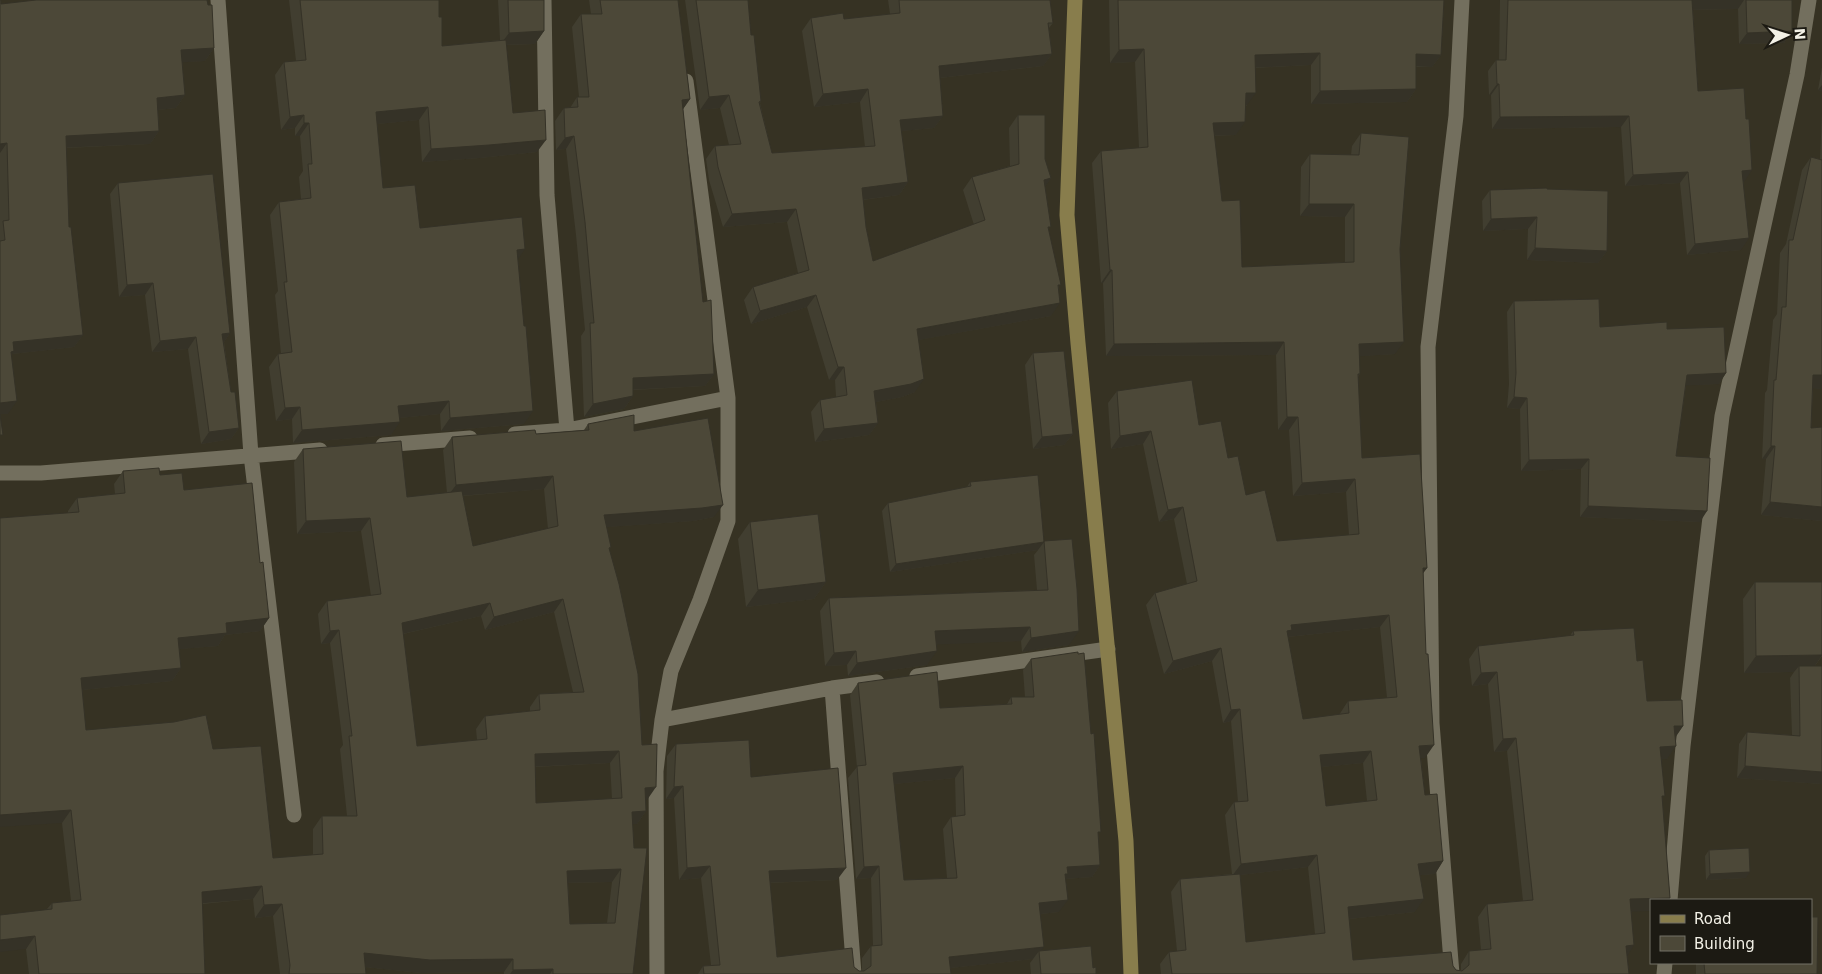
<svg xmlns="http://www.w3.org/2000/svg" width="1822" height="974" font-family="'DejaVu Sans',sans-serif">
<rect width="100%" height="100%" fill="#363223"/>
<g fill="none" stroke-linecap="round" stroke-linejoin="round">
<!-- street -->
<path stroke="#736f5e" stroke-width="15" d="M218,0L251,455L294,815
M544,0L547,195L567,430
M515,434L567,430L728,398
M383,445L470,438
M0,473H41L320,450
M917,676L1108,649
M832,688L854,974
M662,720L832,688L877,682
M1670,900L1683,746L1722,416L1797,75L1809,0
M657,974L656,771L662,720L671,671L700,600L728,521V398L686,81
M1452,974L1432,723L1428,347L1456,116L1462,0
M1664,974L1665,963"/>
<!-- secondary -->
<path stroke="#887d4c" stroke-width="15" d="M1075,0L1067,215L1078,343L1126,841L1131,974"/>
</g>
<!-- wall -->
<path fill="#413e30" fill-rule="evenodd" d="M0,0L1,4L214,48L205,61L182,62L185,95L176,108L158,110L159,131L150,144L66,148L69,227L83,335L74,347L12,354L8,414H0V438Z
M289,0H439V17L442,46L500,40L498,0H544V31L535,44L506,45L513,113L537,152L480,158L422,162L419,120L377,124L383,188L420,228L518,259L524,424L441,431L440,414L399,418L391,435L293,443L292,419L276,421L269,367L278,354H281L275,295L278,291L270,215L279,202L301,199L299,177L303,171L300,136H295V128L281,130L275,75L284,62L296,61Z
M589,0H678L690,99L683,109L703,302L714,374L705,386L633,390V396L624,409L584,417L581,336L585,330L576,235L566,149L556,150L555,121L564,108H570L577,97H579L572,27L581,14H591Z
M685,0H748L751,35L761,101L760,103L772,153L865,147L860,102L814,107L802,31L811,18L844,19L890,14L888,0H1050L1053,23L1049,28L1052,54L1043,66L940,78L943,116L934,128L901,131L908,182L899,195L863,200L866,227L873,261L974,225L963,190L972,177L1010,166L1009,128L1018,115L1045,159L1051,178L1045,186L1049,230L1059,289L1051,316L918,340L915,392L902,397L876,402L878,423L869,435L815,442L811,412L820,400L836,397L835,380H829L807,307L751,324L744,300L753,287L798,273L787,222L723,227L709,180L706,159L715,146L729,145L720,108L700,110Z
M1109,0H1444L1441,55L1432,67H1416V89L1407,102L1311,104V65L1255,68L1247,105L1246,106L1236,135L1214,136L1222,201L1242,267L1345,262V217L1300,216L1301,167L1310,154L1351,155L1352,146L1361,133L1400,249L1395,354L1359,356L1360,374L1358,377L1362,458L1427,568L1423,573L1425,758H1421L1425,795L1443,861L1435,874L1420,875L1415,912L1349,919L1353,960L1453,966L1456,970H1461V964L1469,951L1481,950L1478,917L1487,904L1523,901L1507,751L1494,752L1488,684L1472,686L1469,659L1478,646L1570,636L1573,631L1637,661L1647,701L1683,726L1675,738L1667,759H1661L1662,800L1670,898L1669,900H1651L1631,912L1627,956L1629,974H1161L1160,964L1169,952L1177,951L1171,892L1180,879L1232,874L1225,815L1234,802H1238L1231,721L1223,723L1212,661L1164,674L1146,605L1155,593L1187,584L1174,519L1159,522L1143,444L1111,449L1108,403L1117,391L1199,425L1228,458L1246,495L1277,541L1349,535L1346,492L1293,496L1289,430H1278L1276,355L1106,356L1103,283H1101L1092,163L1101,151L1139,148L1135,62L1110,63ZM1380,627L1387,698L1348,701L1339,715L1303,719L1288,637ZM1363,763L1367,801L1326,806L1321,767ZM1308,867L1315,934L1246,942L1240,875Z
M1500,0H1792V31L1784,43L1739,44L1738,9L1693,10L1698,91L1744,182H1743L1741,250L1687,255L1680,183L1625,186L1621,127L1492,129L1491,95H1489L1488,71L1496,60H1499Z
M1822,67V91L1818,90Z
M1822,113V389L1813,388L1811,428L1822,521L1761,515L1766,459H1762L1765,393L1767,390L1773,320L1777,314L1780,253L1786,244L1802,170L1811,157L1820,159Z
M118,183L230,333L224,342L231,392L239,428L231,439L201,444L188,349L152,352L145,295L119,297L110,194Z
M1547,189L1607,251L1598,263L1527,260L1528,229L1483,231L1482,201L1490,190Z
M1514,301L1600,327L1667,329L1726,373L1719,384L1686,385L1676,456L1700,522L1580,517L1581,469L1521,471L1520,409L1507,408L1509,384L1507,312Z
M1033,353L1073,434L1064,445L1033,449L1025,365Z
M588,424L634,431L714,517L693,521L606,527L611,547L609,549L642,745L647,800H645L646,811L637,824H632L633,974H504V972L421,973L365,967L366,974H280L273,916L255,918L253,899L202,904L205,974H29L26,949L47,909L52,903L71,901L62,823L68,511L77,498L115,494L114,484L123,471L160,475L184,490L260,563L269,618L260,631L225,635L218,646L179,649L181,668L172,681L82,690L86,730L213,749L273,858L313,855V829L322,816H347L340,749L343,745L330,643L321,644L318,614L327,601L371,596L361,531L297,534L294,462L303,449L407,497L447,493L443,450L452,437L536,434L584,430ZM544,489L548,529L473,546L463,496ZM554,612L573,692L539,694L530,707V711L485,716L476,729L477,740L417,746L403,634L481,616L485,630ZM610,763L612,799L536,803L535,767ZM612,882L607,923L570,924L568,883Z
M970,482L1044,542L1069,645L1022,652L1021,641L936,644L927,665L848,676L847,665L825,666L820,611L829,598L1037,590L1034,555L1038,550L890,572L882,511L888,503L967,487Z
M750,522L826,582L814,599L746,607L738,539Z
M1755,582H1822V656L1815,666H1822V784L1737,778L1739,744L1747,732L1792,735L1790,678L1794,672L1744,673L1743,599Z
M1031,659L1098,836L1100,865L1092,877L1065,879L1059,912L1040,914L1041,951L1093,968L1096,974H1031L1030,963L1033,959L950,968L951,974H698L703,966L711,965L701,878L679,880L674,798L666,799L667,756L676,744L751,777L837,880L770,883L777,957L854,967L859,971H862V958L871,946H873L871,878L856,879L848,778L857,767L850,695L858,683L940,708L1007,704L1011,697H1025L1023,670ZM955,778L956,816L951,817L943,829L947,878L904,880L894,784Z
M1709,850L1746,878L1706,880L1705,856Z
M1696,963H1811L1817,974H1696Z"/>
<!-- shaded-wall -->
<path fill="#353227" d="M1692,0H1744L1738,9L1684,10Z
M544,31L535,44L500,45L509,33Z
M1792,31L1784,43L1739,44L1747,33Z
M214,48L205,61L172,63L181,50Z
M1144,49L1135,62L1110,63L1119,50Z
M1320,53L1311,65L1246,68L1255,55Z
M1052,54L1043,66L930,79L939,66Z
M1416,54L1441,55L1432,67L1407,66Z
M1497,84H1499L1491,95H1489Z
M1822,85V91L1818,90Z
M868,89L860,102L814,107L823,94Z
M1416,89L1407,102L1311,104L1320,91Z
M1246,93H1256L1247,105L1237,106Z
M185,95L176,108L148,111L157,98Z
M729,95L720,108L700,110L709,97Z
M690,99L681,112L682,100Z
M428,107L419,120L367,125L376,112Z
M304,115L295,128L281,130L290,117Z
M943,116L934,128L891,132L900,120Z
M1629,116L1621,127L1492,129L1500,117Z
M1245,122L1236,135L1204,136L1213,123Z
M304,123H309L300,136H295Z
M159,131L150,144L57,148L66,136Z
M574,136L566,149L556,150L565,138Z
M546,140L537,152L480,158L422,162L431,149Z
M7,143L0,153V144Z
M1752,170L1744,182H1734L1742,171Z
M1688,172L1680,183L1625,186L1633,175Z
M1051,178L1042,191L1044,180Z
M908,182L899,195L853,201L862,188Z
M1309,204H1354L1345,217L1300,216Z
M796,209L787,222L723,227L732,214Z
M1537,217L1528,229L1483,231L1491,219Z
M1749,238L1741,250L1687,255L1695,244Z
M1535,248L1607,251L1598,263L1527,260Z
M525,249L516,262L517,250Z
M1110,270H1112L1103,283H1101Z
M153,283L145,295L119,297L127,285Z
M816,295L807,307L751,324L760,311Z
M1060,303L1051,316L908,342L917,329Z
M230,333L222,345V334Z
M83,335L74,347L12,354L5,364L13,342Z
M196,337L188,349L152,352L160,341Z
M1284,342L1276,355L1106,356L1114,344Z
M1404,342L1395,354L1350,357L1359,344Z
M838,367H844L835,380H829Z
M1726,373L1719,384L1679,386L1687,375Z
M714,374L705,386L624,390L633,378Z
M1813,375H1822V389L1804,388Z
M924,379L915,392L902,397L866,404L874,391Z
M633,396L624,409L584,417L593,404Z
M1514,397L1527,398L1520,409L1507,408Z
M17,401L8,414H0V403Z
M449,401L440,414L389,419L398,406Z
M300,407L292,419L276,421L285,408Z
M533,411L524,424L441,431L450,418Z
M1287,417H1298L1289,430H1278Z
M400,422L391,435L293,443L302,430Z
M878,423L869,435L815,442L824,429Z
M239,428L231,439L201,444L209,432Z
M1151,431L1143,444L1111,449L1120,436Z
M1073,434L1064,445L1033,449L1042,437Z
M1771,446H1775L1766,459H1762Z
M1589,459L1581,469L1521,471L1529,460Z
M553,476L544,489L447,497L456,485Z
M1355,479L1346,492L1293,496L1302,483Z
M1770,502L1822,507V521L1761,515Z
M723,505L714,517L693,521L595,528L604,515Z
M1588,506L1707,511L1700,522L1580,517Z
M1183,507L1174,519L1159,522L1168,510Z
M370,518L361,531L297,534L306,521Z
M1044,542L1038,550L890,572L896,564Z
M1423,568H1427L1418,580Z
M826,582L814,599L746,607L758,590Z
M563,599L554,612L485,630L494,617Z
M490,603L481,616L393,636L402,623Z
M1389,615L1380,627L1287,637L1278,643L1291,625Z
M269,618L260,631L225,635L218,646L169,650L178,638L226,623Z
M1030,627L1021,641L925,645L935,631Z
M339,630L330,643L321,644L330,631Z
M1079,631L1069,645L1022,652L1031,638Z
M1221,648L1212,661L1164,674L1173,661Z
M856,651L847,665L825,666L834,653Z
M937,651L927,665L848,676L857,663Z
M1822,655L1811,672L1799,666L1794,672L1744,673L1756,656Z
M181,668L172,681L72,691L81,678Z
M1497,672L1488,684L1472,686L1481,673Z
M1240,709L1231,721L1223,723L1231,710Z
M1674,726H1683L1674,739Z
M1516,738L1507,751L1494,752L1503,739Z
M1434,745L1425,758L1410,759L1419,746Z
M1676,746L1667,759L1651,760L1660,747Z
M619,751L610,763L526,767L535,754Z
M1371,751L1363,763L1311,768L1320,755Z
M963,766L955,778L885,785L893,773Z
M1745,766L1822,772V784L1737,778Z
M683,786L674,798L666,799L674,787Z
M656,787L647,800L636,801L645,788Z
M71,810L62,823L0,827V815Z
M646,811L637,824L623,825L632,812Z
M1317,855L1308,867L1232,876L1241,864Z
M1443,861L1435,874L1409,876L1418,864Z
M1100,865L1092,877L1065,879L1056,886L1067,867Z
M710,866L701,878L679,880L687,868Z
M879,866L871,878L856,879L864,867Z
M846,868L837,880L761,883L769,871Z
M621,869L612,882L558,883L567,871Z
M1750,872L1746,878L1706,880L1710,874Z
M262,886L253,899L193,904L202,892Z
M1670,898L1669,900H1651V911L1621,912L1630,899Z
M1424,899L1415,912L1339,920L1348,907Z
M1068,900L1059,912L1031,915L1039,903Z
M282,904L273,916L255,918L264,905Z
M35,936L26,949L0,952V940Z
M1634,945L1626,958V946Z
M1044,947L1039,954V951L1033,959L941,969L949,957Z
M364,953L513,959L504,972L421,973L355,966Z
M553,969L550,974H510L513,970Z"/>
<!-- building -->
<path fill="#4c4838" stroke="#353227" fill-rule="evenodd" d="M0,0H1V4L36,0H207L208,5H212L214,48L181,50L185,95L157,98L159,131L66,136L69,227H71L83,335L13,342L14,351L11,352L17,401L0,403V241L5,240L3,221L9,220L7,143L0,144Z
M300,0H439V17H442V46L506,40L513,113L545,110L546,140L489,145L431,149L428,107L376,112L383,188L415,185L420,228L522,217L525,249L517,250L524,326H526L533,411L450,418L449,401L398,406L400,422L302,430L300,407L285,408L278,354L292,352L284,282H287L279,202L311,198L308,164H312L309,123H304V115L290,117L284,62L306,60Z
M508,0H544V31L509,33Z
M600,0H678L690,99L682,100L703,302L711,300L714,374L633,378V396L593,404L590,323H594L585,222L574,136L565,138L564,108L578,107L577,97H589L581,14H602Z
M696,0H748L751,35H754L761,101L759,102L772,153L875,146L868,89L823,94L811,18L843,13L844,19L900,13L899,0H1050L1053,23H1048L1052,54L939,66L943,116L900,120L908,182L862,188L866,227L873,261L985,220L972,177L1019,164L1018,115H1045V159L1051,178L1044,180L1051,227H1048L1061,285H1058L1060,303L917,329L924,379L911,384L874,391L878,423L824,429L820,400L847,395L844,367H838L816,295L760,311L753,287L809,270L796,209L732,214L718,167L715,146L741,144L729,95L709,97Z
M1118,0H1444L1441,55L1416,54V89L1320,91V53L1255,55L1256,93H1246L1245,122L1213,123L1222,201L1240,200L1242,267L1354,262V204H1309L1310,154L1359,155L1361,133L1409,137L1400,249L1404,342L1359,344L1360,374H1358L1362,458L1420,454L1427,568H1423L1426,654H1428L1430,682L1434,745L1419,746L1425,795L1437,794L1443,861L1418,864L1424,899L1348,907L1353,960L1451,952L1453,966L1456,970L1462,971L1469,965V951L1491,949L1487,904L1533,900L1516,738L1503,739L1497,672L1481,673L1478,646L1574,635L1573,631L1634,628L1637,661L1643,660L1647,701L1682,700L1683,726H1674L1676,746L1660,747L1665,796H1662L1670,898L1630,899L1634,945L1626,946L1629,974H1172L1169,952L1186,950L1180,879L1240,874L1246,942L1325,933L1317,855L1241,864L1234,802L1248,801L1240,709L1231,710L1221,648L1173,661L1155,593L1197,581L1183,507L1168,510L1151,431L1120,436L1117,391L1192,380L1199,425L1221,421L1228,458L1238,456L1246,495L1265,490L1277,541L1359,534L1355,479L1302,483L1298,417H1287L1284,342L1114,344L1112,270H1110L1101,151L1148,147L1144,49L1119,50ZM1389,615L1397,697L1348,701L1349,713L1303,719L1287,631L1292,630L1291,625ZM1371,751L1377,800L1326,806L1320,755Z
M1508,0H1692L1698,91L1744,88L1746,119H1749L1752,170L1742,171L1749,238L1695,244L1688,172L1633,175L1629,116L1500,117L1499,84H1497L1496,60H1506Z
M1746,0H1792V31L1747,33Z
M1811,157L1822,160V375H1813L1811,428L1822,427V507L1770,502L1775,446H1771L1774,380H1776L1782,307H1786L1789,240H1793Z
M213,174L230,333L222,334L231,392H235L239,428L209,432L196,337L160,341L153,283L127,285L118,183Z
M1547,188V189L1608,191L1607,251L1535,248L1537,217L1491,219L1490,190Z
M1599,299L1600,327L1667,322V329L1724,327L1726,373L1687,375L1676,456L1710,458L1707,511L1588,506L1589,459L1529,460L1527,398L1514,397L1516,373L1514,301Z
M1064,351L1073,434L1042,437L1033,353Z
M0,414L3,435H0Z
M634,415V431L708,418L723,505L702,508L604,515L611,547L609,548L619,584L638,674L642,745L657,744L656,787L645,788L646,811L632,812L634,848H647L633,974H553V969L513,970V959L430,960L364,953L366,974H289L290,965L282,904L264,905L262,886L202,892L205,974H39L35,936L0,940V915L52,909V903L81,900L71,810L0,815V518L79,512L77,498L125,493L123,471L159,468L160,475L182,473L184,490L252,483L260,563L263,562L269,618L226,623L227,633L178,638L181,668L81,678L86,730L174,722L206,715L213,749L261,746L273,858L323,854L322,816H357L349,736H352L339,630L330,631L327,601L381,594L370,518L306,521L303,449L401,441L407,497L462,491L473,546L558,526L553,476L456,485L452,437L535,430L536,434L589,430L588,424ZM563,599L584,692L539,694L540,710L485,716L487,739L417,746L402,623L490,603L494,617ZM619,751L622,798L536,803L535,754ZM621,869L615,923L570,924L567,871Z
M1038,475L1044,542L896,564L888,503L971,486L970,482Z
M818,514L826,582L758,590L750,522Z
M1072,539L1077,589L1079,631L1031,638L1030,627L935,631L937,651L857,663L856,651L834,653L829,598L1048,590L1044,541Z
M1755,582H1822V655L1756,656Z
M1078,652V654L1084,653L1091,734L1094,733L1101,832H1098L1100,865L1067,867L1068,874H1065L1068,900L1039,903L1044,947L949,957L951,974H704L703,966L720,965L710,866L687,868L683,786L674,787L676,744L749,740L751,777L838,768L846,868L769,871L777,957L852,948L854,967L859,971H864L871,966V946L882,945L879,866L864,867L857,766L866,765L858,683L937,672L940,708L1012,704L1011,697H1034L1031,659ZM963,766L965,815L951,817L957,878L904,880L893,773Z
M1799,666H1822V772L1745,766L1747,732L1800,736Z
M1749,848L1750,872L1710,874L1709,850Z
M1811,917H1818L1817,974H1705L1704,963H1811Z
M1091,946L1093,968L1096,967V974H1041L1039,951Z"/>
<!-- legend -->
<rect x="1650" y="899" width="162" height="65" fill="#1c1a13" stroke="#727067"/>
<rect x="1660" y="915" width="25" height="8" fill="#887d4c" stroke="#727067"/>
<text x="1694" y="924" font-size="15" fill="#f2f0e6">Road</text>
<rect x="1660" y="936" width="25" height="15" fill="#4c4838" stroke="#727067"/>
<text x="1694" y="949" font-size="15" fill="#f2f0e6">Building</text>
<!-- north arrow -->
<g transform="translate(1787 35) rotate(86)" stroke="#1c1a13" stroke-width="4" paint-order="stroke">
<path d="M0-4L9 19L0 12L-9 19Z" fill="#f2f0e6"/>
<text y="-8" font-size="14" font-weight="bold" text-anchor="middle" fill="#f2f0e6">N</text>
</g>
</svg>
